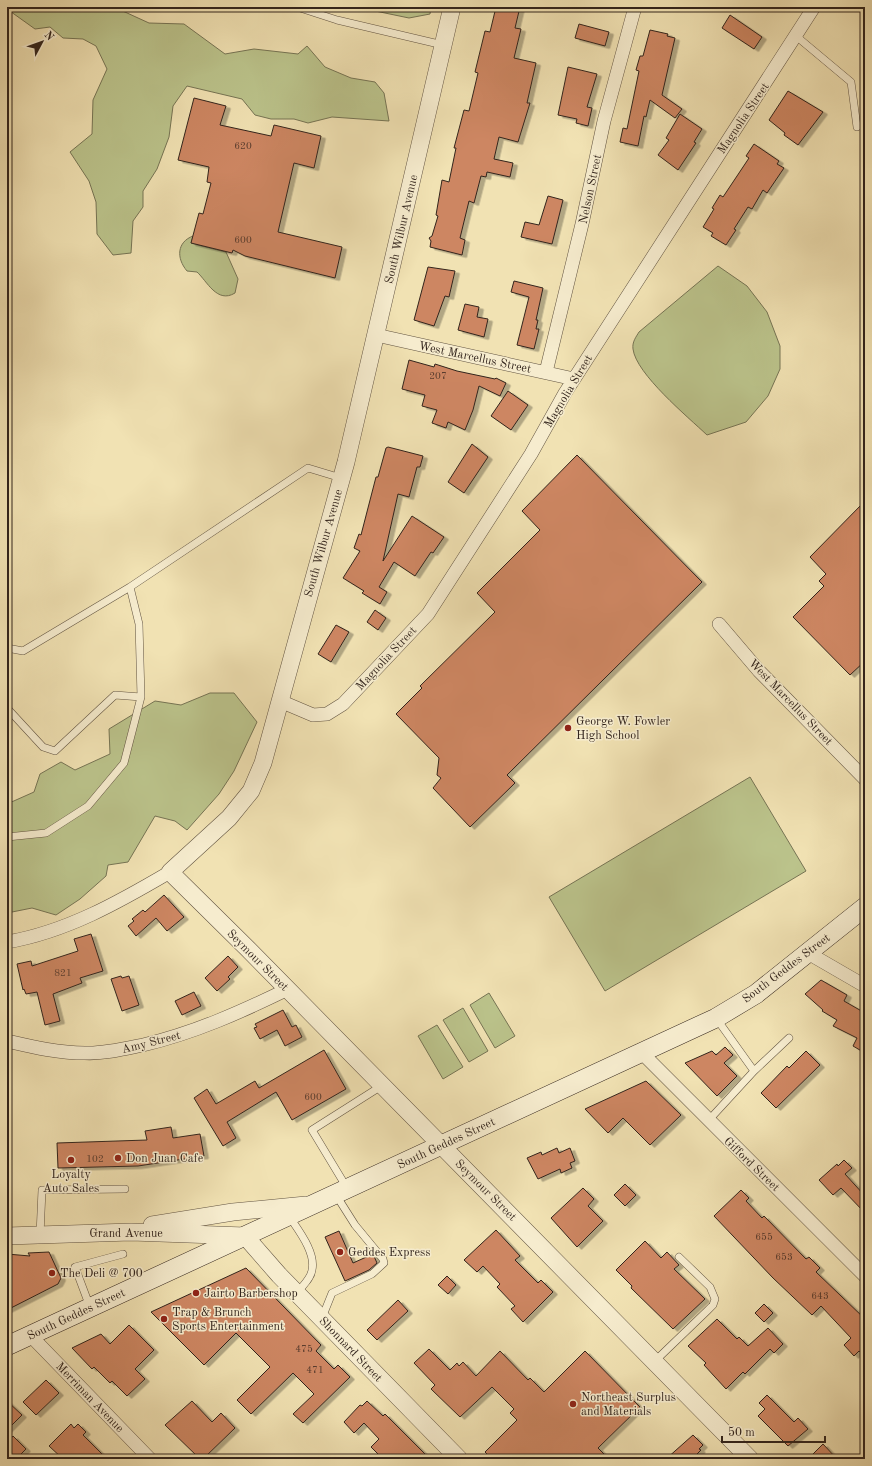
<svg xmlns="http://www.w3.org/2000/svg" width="872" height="1466" font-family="'Old Standard TT',serif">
<defs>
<filter id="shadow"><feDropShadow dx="4.5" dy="2.5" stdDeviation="0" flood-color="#0004"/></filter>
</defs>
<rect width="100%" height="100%" fill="#f1e2b3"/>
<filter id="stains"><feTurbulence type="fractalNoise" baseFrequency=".005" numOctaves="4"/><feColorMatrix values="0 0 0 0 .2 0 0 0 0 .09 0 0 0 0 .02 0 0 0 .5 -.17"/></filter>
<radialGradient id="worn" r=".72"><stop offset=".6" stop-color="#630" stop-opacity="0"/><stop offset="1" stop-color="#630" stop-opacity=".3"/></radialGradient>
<!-- green -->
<path fill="#bbc38b" stroke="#767454" d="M7,7H114L149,23L184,24L225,54L254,49L298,54L307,46L325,67L351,78L375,82L384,93L389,121L332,117L308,123L294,119H271L255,115L242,99L187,86L173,106L169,137L157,169L143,191V207L133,221L131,253L113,255L97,234L96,202L89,181L70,152L92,134L93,100L107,69L96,46L83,39L63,38L50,27L35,29L7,9Z
M356,7H431L430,14L409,18Z
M193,236L191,243L226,252L238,279L235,293C217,304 207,281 197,272L187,271C176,258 177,242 193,236Z
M718,266L747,286L767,312L780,346V369L768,396L746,422L707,435C688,417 636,374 633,349C632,342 636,337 639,332Z
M210,693H234L257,722L234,771L219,794L187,830L175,821L155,816L128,862L108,865L106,876L80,899L56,915L32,908L7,913V804L34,792L40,774L61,762L75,770L110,754L109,729L155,701L181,705Z
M750,777L806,871L605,991L549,897Z
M489,993L515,1036L495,1048L470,1005Z
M463,1008L488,1051L469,1062L443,1020Z
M437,1025L463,1067L443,1079L418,1036Z"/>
<!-- building -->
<path fill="#cd8662" stroke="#32241c" filter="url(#shadow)" d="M496,7H520L515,28L521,29L514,58L536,63L527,103H530L518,142L499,137L494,159L513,163L510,177L487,172L486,177L481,176L474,203L469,201L460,238L465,240L462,255L430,247L431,241L429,238L432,236L438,216L436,215L442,180L449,182L456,148H454L464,110L469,111L478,73L475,72L485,31L490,32Z
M730,15L762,37L754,49L722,28Z
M579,24L609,32L605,46L575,38Z
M650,30L668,34L667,36L675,38L662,95L682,109L675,118L650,100L646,117L644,116L638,146L620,142L623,128L627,129L639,71L636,70L640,56H643Z
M568,67L597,74L587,107L592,108L588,126L576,123L577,119L558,115Z
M788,91L823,112L798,145L784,135L785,133L769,120Z
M194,98L226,106L220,125L271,136L274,125L321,136L314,168L294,163L278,232L342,247L335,278L245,256L233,250L232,253L191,243L199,213L203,214L211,183L207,182L209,167L178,160Z
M680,114L702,129L694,142L696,143L678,170L658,155L669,140L666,138Z
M754,144L779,161L777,164L784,168L767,193L763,190L752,209L748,207L734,229L736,230L726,245L711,236L713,233L703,227L714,209L712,208L720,195L723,197L749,158L746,156Z
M548,196L563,200L552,244L521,237L525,222L539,225Z
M428,267L455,271L449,297L445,296L434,326L414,320Z
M514,281L543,288L536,320H538L536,329H539L534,349L517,345L529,297L511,292Z
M465,304L479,307L477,317L488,319L484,337L458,330Z
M409,360L434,367L435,364L457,371L495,379L496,378L506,383L500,396L479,386L473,410L465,430L448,422L446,428L432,423L437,410L422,406L425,395L402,389Z
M508,391L528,405L511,430L491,416Z
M472,444L488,457L464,493L448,482Z
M388,447L423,456L420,467H417L409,497L398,494L383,561L412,516L444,537L433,553L431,552L415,576L394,562L379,587L387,592L380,604L362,593L364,591L343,578L360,551L354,548L359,534L361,535L376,477H378L386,448Z
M577,455L702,582L507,775L515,783L470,827L433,788L441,778L437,775L439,758L396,714L422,688L420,686L495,612L477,593L540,530L522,511Z
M865,501V661L850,675L793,617L824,586L819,581L826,574L810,557Z
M375,610L386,618L378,630L367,622Z
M336,625L349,632L331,662L318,654Z
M164,895L184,917L167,931L156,918L136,936L128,926L134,921L132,919L143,910L145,912Z
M91,934L103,971L80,978L82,983L53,994L60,1021L45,1025L37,992L26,994L24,989L23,990L17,964L31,961L32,966L78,951L74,939Z
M228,956L238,967L228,977L230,979L217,991L205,978Z
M121,976L122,978L129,976L139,1005L122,1011L111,979Z
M821,980L847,995L844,1001L865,1013V1053L853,1046L857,1038L833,1026L837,1020L822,1011L823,1010L805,994Z
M194,992L201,1006L182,1015L175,1001Z
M283,1010L292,1027L296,1025L302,1037L285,1046L277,1030L260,1039L254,1028L257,1027L255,1024Z
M725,1047L733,1055L724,1063L737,1076L717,1096L685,1063L712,1051L716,1055Z
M324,1050L346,1089L292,1120L276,1092L227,1122L236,1138L223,1146L194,1098L207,1089L216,1104L255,1081L259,1088Z
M806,1051L820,1065L776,1108L761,1093L787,1066L789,1068Z
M646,1081L681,1115L650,1145L623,1118L608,1133L585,1109Z
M171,1127L173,1138L200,1134L204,1156L138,1166L58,1168L57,1143L147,1140L145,1131Z
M557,1148L559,1153L570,1148L575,1161L570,1163L572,1168L561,1173L560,1169L538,1179L527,1158L541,1152L542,1155Z
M844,1160L852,1168L845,1174L865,1196V1213L841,1188L833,1195L819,1180L837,1164L838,1166Z
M625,1184L636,1195L625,1206L614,1195Z
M583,1188L594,1199L588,1206L603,1221L577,1247L551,1218Z
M741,1190L749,1198L746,1201L762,1218L764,1216L806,1259L809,1257L820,1268L816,1272L865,1319V1356L859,1351L854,1356L844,1345L851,1338L821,1306L812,1315L773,1278L714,1216Z
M496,1230L520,1256L515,1260L538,1283L541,1280L553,1292L523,1322L511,1309L515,1306L497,1287L500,1284L483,1266L477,1272L464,1260Z
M339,1231L353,1263L373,1254L377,1263L369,1270L345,1281L325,1237Z
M645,1241L661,1258L667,1252L679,1265L674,1269L705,1299L673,1329L631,1288L632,1286L616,1270Z
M49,1252L61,1278L58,1284L7,1310V1254L30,1256L28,1253Z
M246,1268L321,1345L316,1351L334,1369L338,1365L350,1377L303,1423L293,1414L314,1394L293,1373L251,1414L237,1400L270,1367L236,1333L204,1365L151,1312Z
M447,1276L456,1285L448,1294L438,1285Z
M398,1300L408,1311L377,1340L367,1330Z
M764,1304L773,1313L764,1322L755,1313Z
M717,1319L737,1339L739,1337L748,1346L768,1328L783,1344L774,1353L770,1349L745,1374L743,1372L726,1389L704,1365L706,1363L688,1346Z
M129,1325L154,1350L135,1369L145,1379L127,1396L112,1381L110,1383L94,1367L92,1369L72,1348L101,1334L110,1344Z
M429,1349L450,1370L457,1363L459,1366L463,1362L476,1376L500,1351L528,1380L530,1378L544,1392L585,1351L640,1407L598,1448L609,1459H492L485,1452L517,1420L510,1413L514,1409L492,1387L460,1417L431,1389L435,1385L414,1363Z
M46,1380L59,1393L36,1415L23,1402Z
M767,1395L794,1422L798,1418L808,1429L788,1446L758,1416L765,1409L759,1403Z
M7,1401L22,1415L7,1430Z
M192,1401L212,1422L221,1413L235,1428L203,1459H200L165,1425Z
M367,1401L383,1416L385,1414L430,1459H383L371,1447L379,1439L364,1423L354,1433L344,1422L360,1405L362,1406Z
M71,1424L74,1428L78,1424L86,1432L83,1435L107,1459H63L49,1446Z
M693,1435L703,1445L699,1449L701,1450L692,1459H666Z
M13,1436L26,1449L16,1459H7V1443Z
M823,1444L837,1459H808Z"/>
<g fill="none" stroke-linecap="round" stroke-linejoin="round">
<!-- service casing -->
<g stroke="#625442" stroke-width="8">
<path id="service" d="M297,7L337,20L443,45
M796,36L851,82L857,127
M7,648L23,651L130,587
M7,708L43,747L55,751L115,695L141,697
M7,837L46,833L88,806L124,763L141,697L139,624L130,587L308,468L341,478
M754,1071L789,1038
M708,1121L754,1071L716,1018
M347,1188L312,1130L383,1085
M289,1216C298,1230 316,1252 312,1270C311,1279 302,1286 297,1293
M40,1235L42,1190L125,1189
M90,1307L75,1267L123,1254
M322,1318L332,1293L372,1274L384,1263L383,1259L355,1225L336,1195
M655,1361L707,1311L713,1305L715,1299L710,1287L679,1257"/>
</g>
<!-- minor casing -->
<g stroke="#625442" stroke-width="14">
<path id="minor" d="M376,335L574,379
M546,372L582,224L604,121L635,7
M719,624L759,671L865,779
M280,701L313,715L327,714L343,704L428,614L531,454L565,393L814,7
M7,942C66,932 119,902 170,872
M808,953L865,986
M7,1041C33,1047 58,1053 85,1053C104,1054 124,1049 143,1045C194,1033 241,1012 288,989
M641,1052L865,1276
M30,1335L150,1459"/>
</g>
<!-- tertiary casing -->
<g stroke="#625442" stroke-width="18">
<path id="tertiary" d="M452,7L346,462L263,763L251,791L229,818L170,872L248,949L750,1459
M152,1225L233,1212L306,1205
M7,1236L131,1232L245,1236L279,1275L459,1459"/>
</g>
<!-- secondary casing -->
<g stroke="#32241c" stroke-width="20">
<path id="secondary" d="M7,1346L716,1018L756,994L865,907"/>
</g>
<!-- service -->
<use href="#service" stroke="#f6ecce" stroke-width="7"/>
<!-- minor -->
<use href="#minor" stroke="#f6ecce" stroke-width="13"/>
<!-- tertiary -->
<use href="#tertiary" stroke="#f6ecce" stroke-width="17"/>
<!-- secondary -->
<use href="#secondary" stroke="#f6ecce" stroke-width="19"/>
</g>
<!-- markers -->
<g fill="#8f2418" stroke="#f6ecce" stroke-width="1.5">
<circle cx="568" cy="728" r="4"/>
<circle cx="118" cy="1158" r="4"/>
<circle cx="71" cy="1160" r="4"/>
<circle cx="340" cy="1252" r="4"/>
<circle cx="52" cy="1273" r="4"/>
<circle cx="196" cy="1293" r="4"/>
<circle cx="164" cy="1319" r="4"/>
<circle cx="573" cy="1404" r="4"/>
</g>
<g text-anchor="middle" stroke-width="3" stroke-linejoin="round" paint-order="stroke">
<!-- number labels -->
<g font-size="10" fill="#593c2e">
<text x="243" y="149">620</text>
<text x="243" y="243">600</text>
<text x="438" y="379">207</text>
<text x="63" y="976">821</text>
<text x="313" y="1100">600</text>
<text x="95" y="1162">102</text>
<text x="764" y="1240">655</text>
<text x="784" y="1260">653</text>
<text x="820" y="1299">643</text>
<text x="304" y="1352">475</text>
<text x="315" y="1373">471</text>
</g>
<!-- street labels -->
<g font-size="12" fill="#32241c" stroke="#f6ecce">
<text transform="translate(743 118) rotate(-56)" y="4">Magnolia Street</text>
<text transform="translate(590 189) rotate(-78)" y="4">Nelson Street</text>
<text transform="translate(401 229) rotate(-77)" y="4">South Wilbur Avenue</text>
<text transform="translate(475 357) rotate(12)" y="4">West Marcellus Street</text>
<text transform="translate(568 391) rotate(-59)" y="4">Magnolia Street</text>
<text transform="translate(323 543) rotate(-74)" y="4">South Wilbur Avenue</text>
<text transform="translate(386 658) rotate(-47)" y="4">Magnolia Street</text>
<text transform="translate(791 702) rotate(46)" y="4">West Marcellus Street</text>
<text transform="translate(258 960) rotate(45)" y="4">Seymour Street</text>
<text transform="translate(786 968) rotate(-37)" y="4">South Geddes Street</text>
<text transform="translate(151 1042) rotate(-14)" y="4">Amy Street</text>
<text transform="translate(446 1143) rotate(-25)" y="4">South Geddes Street</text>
<text transform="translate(752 1164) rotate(44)" y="4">Gifford Street</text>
<text transform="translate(486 1190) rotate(45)" y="4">Seymour Street</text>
<text x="126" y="1237">Grand Avenue</text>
<text transform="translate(76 1314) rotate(-25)" y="4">South Geddes Street</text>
<text transform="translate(351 1349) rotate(46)" y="4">Shonnard Street</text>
<text transform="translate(90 1397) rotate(46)" y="4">Merriman Avenue</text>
</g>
<!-- poi labels -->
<g font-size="12" fill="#32241c" stroke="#f6ecce" text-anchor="start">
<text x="576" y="725">George W. Fowler<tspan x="576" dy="14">High School</tspan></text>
<text x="126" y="1162">Don Juan Cafe</text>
<text x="71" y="1178" text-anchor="middle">Loyalty<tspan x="71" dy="14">Auto Sales</tspan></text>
<text x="348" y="1256">Geddes Express</text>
<text x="60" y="1277">The Deli @ 700</text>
<text x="204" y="1297">Jairto Barbershop</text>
<text x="172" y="1316">Trap &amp; Brunch<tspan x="172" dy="14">Sports Entertainment</tspan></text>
<text x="581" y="1401">Northeast Surplus<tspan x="581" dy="14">and Materials</tspan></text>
</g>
</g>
<!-- margin -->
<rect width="872" height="1466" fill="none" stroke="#f1e2b3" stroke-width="24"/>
<rect x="8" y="8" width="856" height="1450" fill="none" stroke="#32241c" stroke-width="2"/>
<rect x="12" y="12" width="848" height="1442" fill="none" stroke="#32241c"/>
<!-- north arrow -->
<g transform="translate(42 42) rotate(49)" stroke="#f6ecce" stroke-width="3" paint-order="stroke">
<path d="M0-3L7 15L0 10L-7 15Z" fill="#32241c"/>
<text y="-6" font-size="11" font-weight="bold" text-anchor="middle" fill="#32241c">N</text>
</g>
<!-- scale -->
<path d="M722 1436v6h103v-6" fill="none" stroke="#32241c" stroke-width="2"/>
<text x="728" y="1436" font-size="12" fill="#32241c" stroke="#f6ecce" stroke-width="3" paint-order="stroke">50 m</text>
<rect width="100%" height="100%" filter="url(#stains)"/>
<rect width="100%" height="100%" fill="url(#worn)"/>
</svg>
